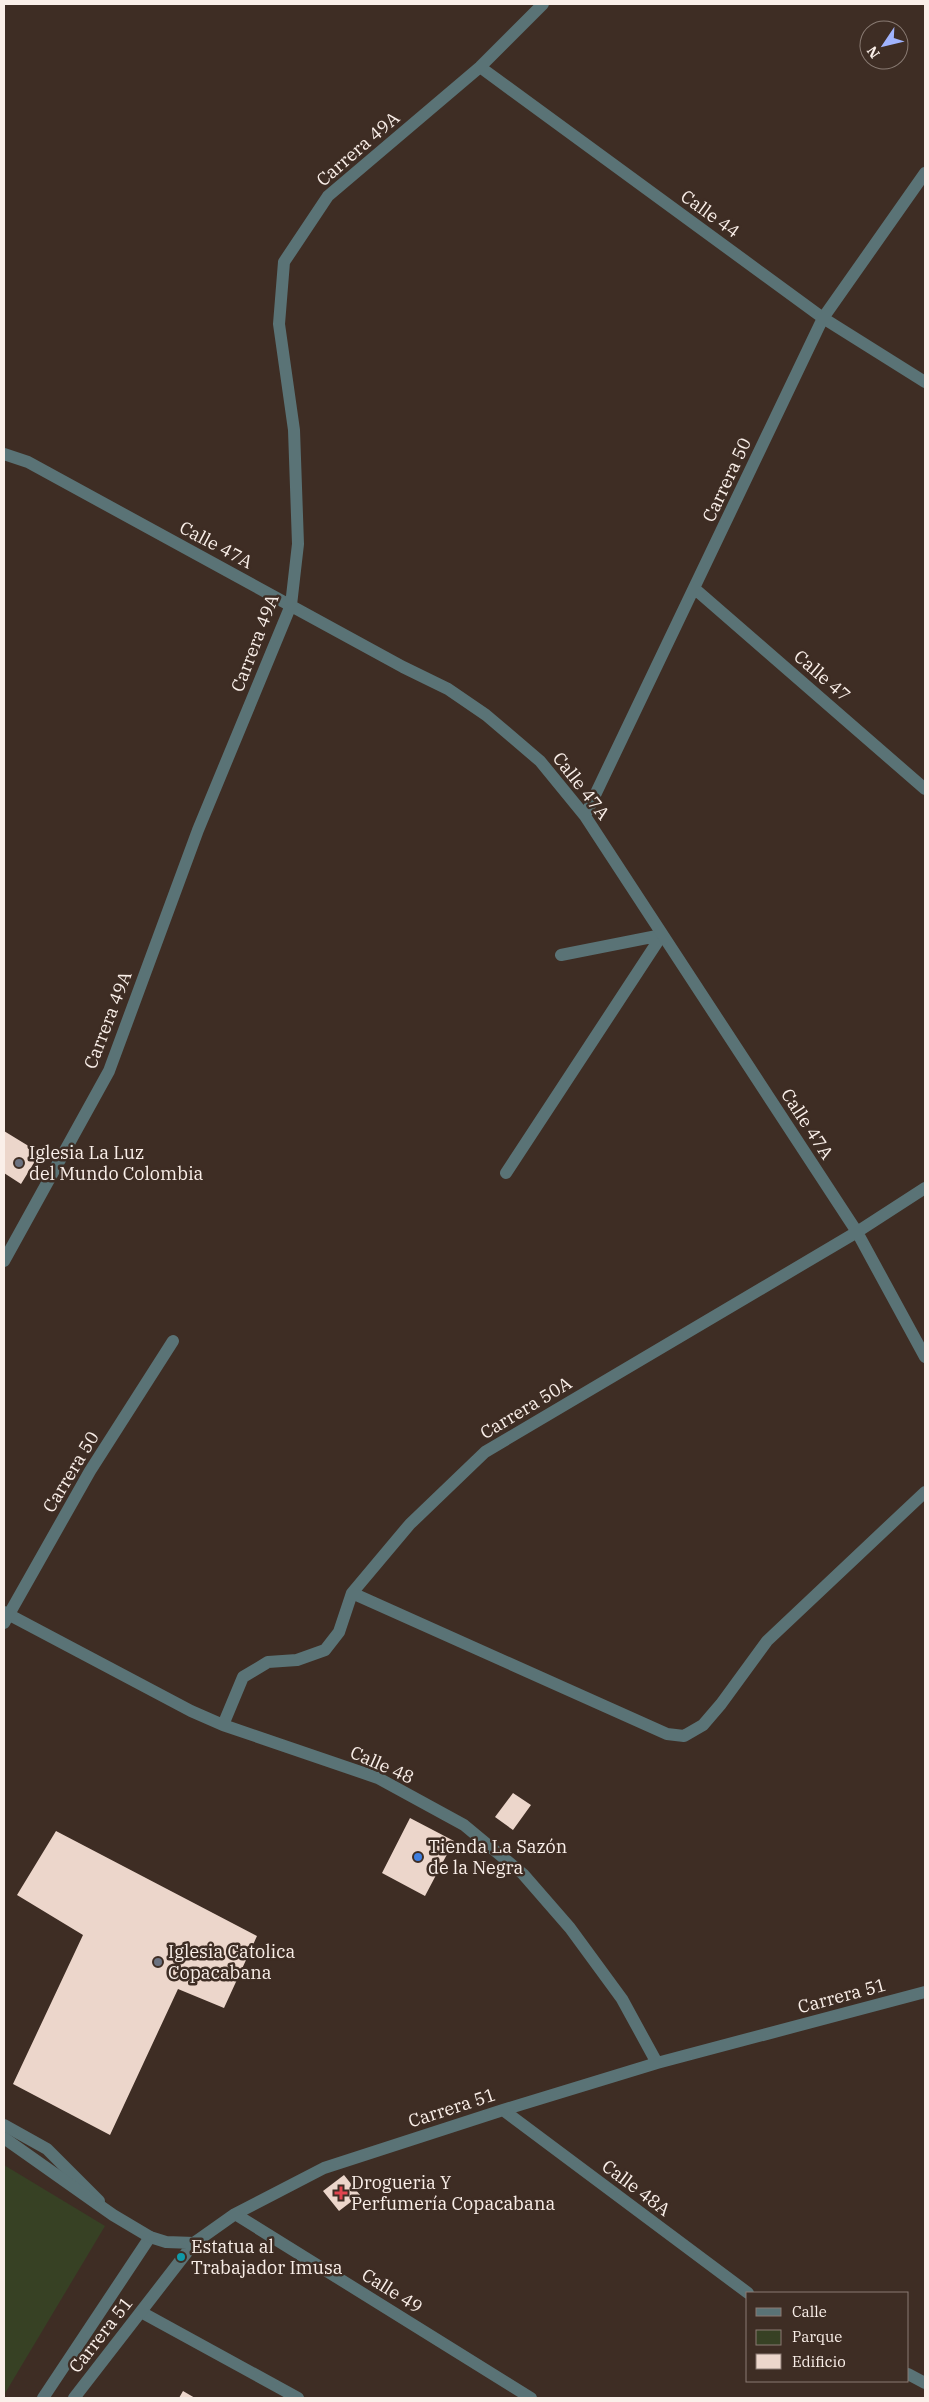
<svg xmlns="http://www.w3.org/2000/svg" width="929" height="2402" font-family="'IBM Plex Serif',serif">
<rect width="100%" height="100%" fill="#3e2d24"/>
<!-- green -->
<path fill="#374124" d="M4,2165L105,2226L4,2395Z"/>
<!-- building -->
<path fill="#ecd6cb" d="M4,1131L40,1153L21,1184L4,1173Z
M513,1793L531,1805L513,1830L495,1817Z
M410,1818L454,1841L425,1896L382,1873Z
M56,1831L257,1936L224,2008L178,1989L110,2135L13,2084L83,1935L17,1895Z
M344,2175L360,2195L339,2211L323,2191Z
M183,2391L195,2398H179Z"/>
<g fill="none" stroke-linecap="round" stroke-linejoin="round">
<!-- service -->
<path stroke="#5a7376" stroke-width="12" d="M506,1173L662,935L561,955
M141,2312L298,2398
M43,2398L150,2237"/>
<!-- pedestrian -->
<path stroke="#5a7376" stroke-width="12" d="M4,2125L47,2149L99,2201"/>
<!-- minor -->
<path stroke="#5a7376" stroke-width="12" d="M480,67L823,318L925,382
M4,454L28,462L403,667L448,689L486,715L540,761L585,816L857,1232L925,1357
M695,589L925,789
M585,816L823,318L925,173
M4,1261L109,1071L198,830L291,605L298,544L294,430L279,324L284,262L328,196L480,67L543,4
M352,1593L667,1734L684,1736L703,1725L721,1704L767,1641L925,1492
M4,1612L191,1711L223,1725L378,1778L464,1825L523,1874L570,1928L622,1999L657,2063
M4,1623L90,1471L173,1341
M223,1725L243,1677L268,1662L297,1660L325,1650L339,1632L352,1593L410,1524L485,1452L857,1232L925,1188
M503,2110L748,2293
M4,2138L113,2215L150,2237L166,2242L194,2243
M235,2214L531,2398
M908,2374L925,2383
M74,2398L194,2243L235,2214L324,2168L503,2110L657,2063L925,1992"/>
</g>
<!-- markers -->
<g fill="#6b7280" stroke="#3e2d24" stroke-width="2">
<circle cx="19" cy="1163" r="5"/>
<circle cx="158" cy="1962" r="5"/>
</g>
<circle fill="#3f7fe0" stroke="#3e2d24" stroke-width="2" cx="418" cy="1857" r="5"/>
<path fill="#e0444e" stroke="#3e2d24" stroke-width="2" d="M338.5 2185.5h5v5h5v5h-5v5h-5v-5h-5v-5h5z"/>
<circle fill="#0f9aa8" stroke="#3e2d24" stroke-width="2" cx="181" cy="2257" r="5"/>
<g text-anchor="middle" stroke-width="5" stroke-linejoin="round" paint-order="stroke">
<!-- street labels -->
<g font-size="18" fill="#faefe9" stroke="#3e2d24">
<text transform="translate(358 149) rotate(-41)" y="6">Carrera 49A</text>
<text transform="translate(710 214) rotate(36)" y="6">Calle 44</text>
<text transform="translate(727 480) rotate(-65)" y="6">Carrera 50</text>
<text transform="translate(216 545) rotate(28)" y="6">Calle 47A</text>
<text transform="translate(255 643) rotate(-69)" y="6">Carrera 49A</text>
<text transform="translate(822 676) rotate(41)" y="6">Calle 47</text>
<text transform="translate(581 786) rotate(52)" y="6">Calle 47A</text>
<text transform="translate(108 1020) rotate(-69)" y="6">Carrera 49A</text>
<text transform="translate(807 1124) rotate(57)" y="6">Calle 47A</text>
<text transform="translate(526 1408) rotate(-31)" y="6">Carrera 50A</text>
<text transform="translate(71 1472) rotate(-59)" y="6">Carrera 50</text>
<text transform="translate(382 1765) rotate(24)" y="6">Calle 48</text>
<text transform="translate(842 1996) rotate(-15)" y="6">Carrera 51</text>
<text transform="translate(452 2108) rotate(-18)" y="6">Carrera 51</text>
<text transform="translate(636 2188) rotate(37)" y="6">Calle 48A</text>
<text transform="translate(392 2291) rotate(32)" y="6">Calle 49</text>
<text transform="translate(101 2335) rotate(-52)" y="6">Carrera 51</text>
</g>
<!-- poi labels -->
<g font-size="18" fill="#faefe9" stroke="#3e2d24" text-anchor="start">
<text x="29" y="1159">Iglesia La Luz<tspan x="29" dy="21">del Mundo Colombia</tspan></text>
<text x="428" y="1853">Tienda La Sazón<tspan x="428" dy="21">de la Negra</tspan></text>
<text x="168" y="1958">Iglesia Catolica<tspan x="168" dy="21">Copacabana</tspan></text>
<text x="351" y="2189">Drogueria Y<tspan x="351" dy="21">Perfumería Copacabana</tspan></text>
<text x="191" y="2253">Estatua al<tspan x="191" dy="21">Trabajador Imusa</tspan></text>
</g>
</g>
<!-- border -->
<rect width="929" height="2402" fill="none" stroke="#faefe9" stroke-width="10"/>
<!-- legend -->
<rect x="746" y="2292" width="162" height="90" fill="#3e2d24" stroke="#897b73"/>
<rect x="756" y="2308" width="25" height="8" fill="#5a7376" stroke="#897b73"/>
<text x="792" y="2317" font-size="15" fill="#faefe9">Calle</text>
<rect x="756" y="2330" width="25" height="15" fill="#374124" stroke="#897b73"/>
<text x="792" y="2342" font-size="15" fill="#faefe9">Parque</text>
<rect x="756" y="2354" width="25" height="15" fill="#ecd6cb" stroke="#897b73"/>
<text x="792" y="2367" font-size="15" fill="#faefe9">Edificio</text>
<!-- north arrow -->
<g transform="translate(884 45) rotate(235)"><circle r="24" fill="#3e2d24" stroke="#897b73"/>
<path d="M0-4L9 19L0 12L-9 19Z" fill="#a0b3fd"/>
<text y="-8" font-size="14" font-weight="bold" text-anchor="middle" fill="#faefe9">N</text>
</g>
</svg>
